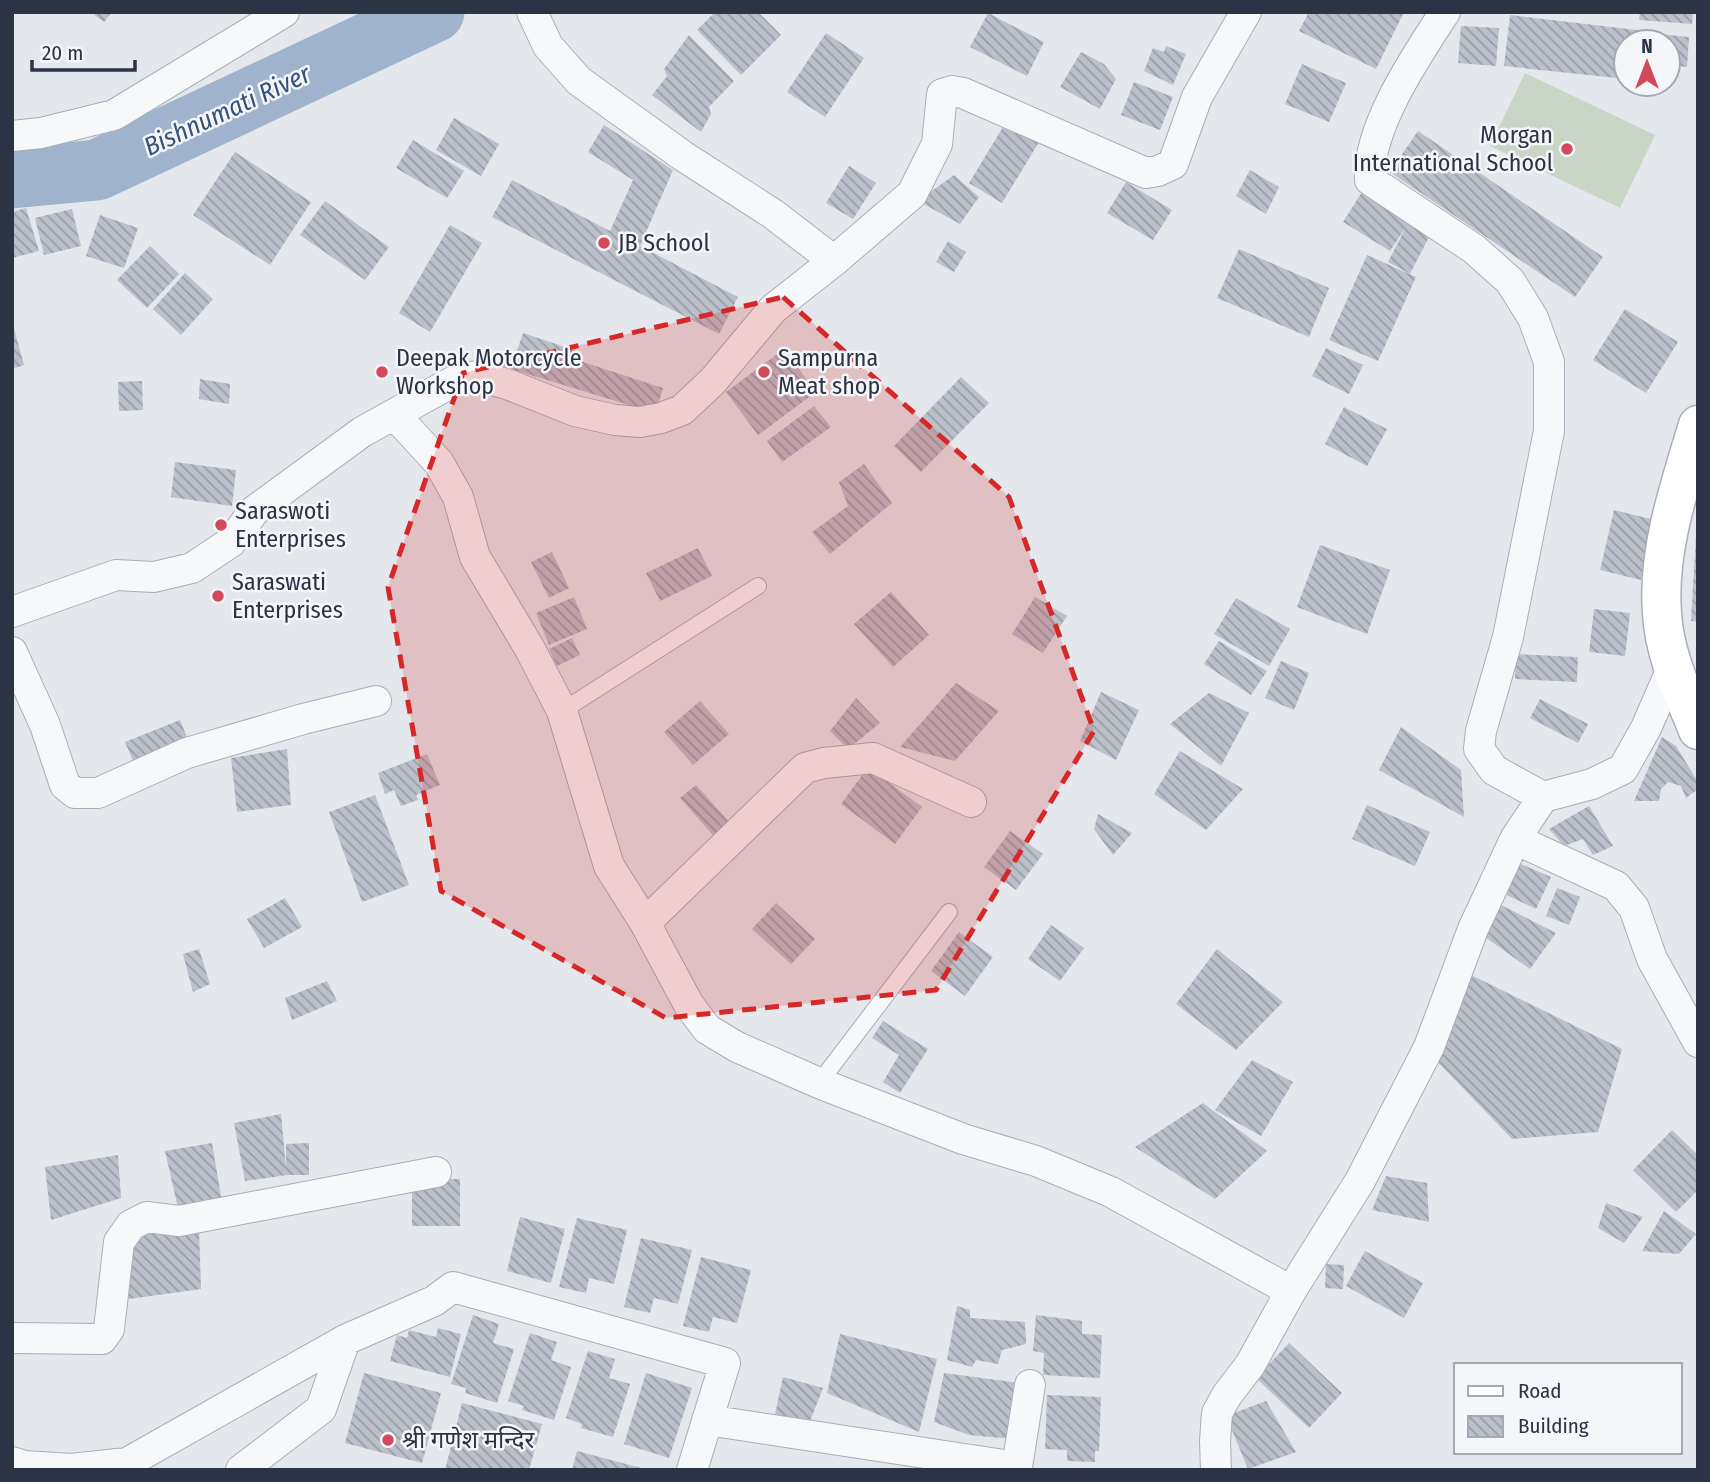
<svg xmlns="http://www.w3.org/2000/svg" width="1710" height="1482" font-family="'Fira Sans Condensed','Noto Sans Devanagari',sans-serif">
<defs>
<pattern id="building-back-hatch" width="6" height="6" patternUnits="userSpaceOnUse" patternTransform="scale(1.75)"><rect width="6" height="6" fill="#bbc0ca"/><path d="M-1 5l2 2M0 0l6 6M5-1l2 2" fill="none" stroke="#989da6"/></pattern>
</defs>
<rect width="100%" height="100%" fill="#e4e7ec"/>
<!-- garden -->
<path fill="#c9d6c5" d="M1525,73L1655,135L1620,208L1490,146Z"/>
<g fill="none" stroke-linecap="round" stroke-linejoin="round">
<!-- river -->
<path stroke="#9fb4cc" stroke-width="61" d="M12,178L97,170L434,12"/>
</g>
<!-- building -->
<path fill="url(#building-back-hatch)" d="M91,12H112L104,22Z
M715,12H758L781,35L741,75L697,30Z
M1309,12H1404L1376,69L1299,31Z
M1640,12H1693L1692,24L1639,20Z
M988,13L1044,42L1027,76L970,47Z
M1510,15L1645,31L1644,42H1626V79L1504,66Z
M1461,26L1499,28L1496,66L1458,63Z
M826,33L864,58L825,117L787,92Z
M1648,33L1689,37L1687,67L1668,65V42H1648Z
M689,35L734,81L709,107L711,114L701,132L652,95L667,76L664,69Z
M1166,46L1186,54L1173,85L1144,71L1153,48L1164,52Z
M1081,52L1104,64L1116,79L1100,109L1060,87Z
M1302,64L1346,83L1329,122L1285,104Z
M1134,82L1173,97L1160,130L1121,115Z
M454,118L499,144L481,176L436,150Z
M1006,122L1039,142L1002,203L969,183Z
M604,125L673,170L640,246L738,297L719,334L492,217L512,180L610,231L633,180L588,152Z
M1418,131L1603,257L1575,297L1390,172Z
M413,140L464,171L447,198L396,168Z
M235,152L311,202L270,265L193,215Z
M849,166L876,183L853,219L826,203Z
M1250,170L1279,187L1266,214L1236,196Z
M954,175L979,197L960,224L918,201Z
M1126,182L1172,210L1153,240L1107,213Z
M1362,192L1431,233L1410,274L1388,262L1406,227L1390,251L1343,222Z
M325,201L389,247L365,280L300,235Z
M26,208L39,251L12,258V212Z
M72,209L81,246L44,255L35,218Z
M100,215L138,228L124,268L86,256Z
M450,225L482,243L430,332L399,313Z
M948,241L966,252L954,272L936,262Z
M150,246L179,274L147,308L117,280Z
M1239,249L1329,288L1309,337L1217,298Z
M1367,255L1416,277L1378,361L1329,340Z
M185,273L213,299L181,335L153,309Z
M1625,309L1678,342L1646,393L1593,360Z
M12,321L24,365L12,369Z
M523,333L580,352L577,360L663,388L657,408L642,409L511,369Z
M1326,348L1363,365L1349,394L1312,376Z
M784,349L816,392L758,435L726,392Z
M961,377L989,403L921,472L894,446Z
M200,379L230,384L229,404L199,399Z
M142,381L143,410L119,411L118,382Z
M814,406L831,427L782,462L767,441Z
M1344,407L1387,429L1367,466L1325,444Z
M175,462L236,470L232,506L171,497Z
M864,464L892,503L830,554L812,532L848,506L839,482Z
M1614,510L1655,520L1641,580L1600,570Z
M1696,535H1698V622L1691,621Z
M1320,545L1390,570L1367,634L1297,607Z
M698,548L712,576L660,601L646,573Z
M552,552L569,588L549,598L531,562Z
M891,592L929,635L893,667L854,624Z
M574,597L587,629L549,645L536,613Z
M1035,597L1067,616L1043,653L1012,634Z
M1236,598L1290,629L1269,666L1214,634Z
M1594,609L1630,613L1625,656L1589,652Z
M572,638L580,655L557,666L549,649Z
M1219,641L1267,671L1251,695L1204,664Z
M1516,654L1578,657L1577,682L1515,679Z
M1281,661L1309,673L1294,710L1265,698Z
M956,683L999,711L955,761L900,747Z
M1101,692L1139,710L1116,760L1080,741Z
M1209,693L1249,713L1221,766L1170,724Z
M856,698L880,723L848,749L830,731Z
M1540,699L1588,724L1578,743L1530,718Z
M700,701L729,734L693,765L664,732Z
M180,720L188,740L134,763L125,742Z
M1401,727L1461,770L1464,817L1379,770Z
M1662,737L1676,746L1698,782V789L1686,798L1681,786L1668,782L1661,789L1659,801H1634Z
M287,749L291,805L237,812L231,758Z
M1180,751L1243,789L1206,830L1154,794Z
M427,754L440,785L416,795L418,800L401,806L394,790L385,794L378,773Z
M868,767L922,807L895,844L841,804Z
M696,785L735,828L719,842L680,798Z
M375,795L409,885L362,902L329,812Z
M1367,805L1430,832L1415,866L1352,839Z
M1589,806L1613,846L1593,855L1583,839L1564,846L1549,829Z
M1098,814L1132,833L1113,855L1094,829Z
M1010,831L1043,854L1016,890L984,867Z
M1514,861L1551,877L1536,909L1500,892Z
M1557,888L1580,897L1569,925L1546,916Z
M285,898L302,927L264,948L247,919Z
M776,903L815,939L791,964L752,929Z
M1497,903L1556,933L1530,969L1485,937Z
M1051,925L1084,948L1060,981L1028,959Z
M959,932L993,957L965,996L931,971Z
M199,949L210,984L193,992L183,954Z
M1217,949L1283,1002L1236,1050L1176,1004Z
M1467,973L1622,1049L1598,1132L1512,1139L1434,1058Z
M327,981L337,1001L292,1020L285,998Z
M883,1021L928,1049L900,1093L883,1082L899,1055L872,1038Z
M1252,1060L1293,1082L1261,1136L1215,1110Z
M1203,1103L1267,1151L1215,1199L1135,1147Z
M281,1114L286,1168V1144L309,1143V1175H287L245,1181L234,1123Z
M1672,1130L1698,1155V1190L1676,1212L1633,1170Z
M212,1143L223,1208L180,1217L165,1151Z
M118,1155L121,1198L51,1220L45,1167Z
M1386,1176L1427,1183L1429,1222L1372,1210Z
M412,1179H460V1226H412Z
M1606,1203L1643,1217L1624,1243L1598,1228Z
M1664,1211L1696,1234L1679,1254L1642,1251Z
M520,1217L565,1229L551,1283L507,1271Z
M577,1218L627,1230L614,1284L589,1278L586,1293L559,1287Z
M199,1228L201,1289L129,1299L125,1237Z
M641,1238L692,1250L678,1304L654,1298L650,1313L624,1307Z
M1365,1251L1423,1283L1404,1318L1346,1286Z
M701,1257L751,1270L737,1323L713,1317L709,1332L683,1326Z
M1326,1264L1344,1265L1343,1289L1325,1288Z
M957,1306L970,1310V1318L1025,1322L1026,1344L1002,1350L998,1364L976,1360L972,1367L947,1360Z
M473,1315L499,1324L493,1343L514,1349L497,1403L465,1393L466,1388L451,1384Z
M1036,1315L1082,1321V1334L1102,1335L1100,1378L1043,1375L1044,1353L1033,1351Z
M438,1328L461,1334L450,1377L390,1361L397,1335L407,1338L409,1330L436,1337Z
M530,1333L557,1342L551,1360L571,1367L554,1420L522,1410L524,1406L508,1401Z
M840,1334L937,1359L919,1432L827,1393Z
M1289,1343L1342,1393L1309,1428L1256,1378Z
M588,1351L615,1359L609,1378L630,1384L613,1437L581,1428L582,1424L566,1418Z
M364,1373L441,1393L422,1463L345,1443Z
M646,1373L692,1388L669,1458L624,1444Z
M944,1373L1019,1383L1013,1439L969,1435L934,1422Z
M783,1377L823,1388L809,1424L775,1414Z
M1047,1395L1101,1397L1099,1451H1095V1462L1067,1461V1450L1045,1449Z
M1266,1401L1296,1452L1248,1469L1226,1416Z
M462,1403L542,1424L529,1470H445Z
M577,1451L645,1469V1470H572Z"/>
<g fill="none" stroke-linecap="round" stroke-linejoin="round">
<!-- lane casing -->
<g stroke="#a9aeb7" stroke-width="18">
<path id="lane" d="M562,711L758,586
M819,1083L949,912"/>
</g>
<!-- street casing -->
<g stroke="#a9aeb7" stroke-width="32">
<path id="street" d="M532,12L548,46L579,81L683,156L773,214L834,261
M1445,12C1417,55 1367,128 1370,180L1474,249L1510,281L1533,318L1549,362V431L1508,637L1481,731L1479,749L1494,770L1543,797
M12,136L41,133L114,115L284,12
M395,415L439,463L458,497L475,557L530,649L562,711L609,866L645,923L689,1005L707,1029L737,1047L819,1083L963,1139L1036,1161L1111,1192L1291,1291
M12,612L116,575L154,577L192,568L231,542L254,511L362,432L456,380L477,376L507,384L575,411L615,420L640,422L661,418L682,410L712,382L773,309L834,261L912,194L937,144L942,94L952,91L963,93L1146,173L1158,171L1173,164L1197,97L1246,12
M12,652L45,725L65,785L75,793H98L187,753L303,719L376,701
M1515,839L1616,886L1634,908L1652,959L1698,1042
M645,923L805,768L824,763L873,758L971,802
M12,1338L102,1339L109,1329L119,1242L131,1225L147,1217L179,1221L436,1172
M707,1420L1017,1467V1470
M12,1462L25,1466L71,1469L127,1463L345,1340L434,1301L453,1287L725,1363L692,1470
M1017,1467L1030,1385
M241,1470L321,1409L345,1340
M1216,1470L1215,1441L1217,1413L1227,1395L1250,1365L1291,1291L1360,1181L1429,1047L1473,929L1515,839L1543,797L1592,784L1623,769L1646,728L1673,666"/>
</g>
<!-- secondary casing -->
<g stroke="#a9aeb7" stroke-width="41">
<path id="secondary" d="M1698,425C1680,485 1657,550 1662,613C1664,654 1683,693 1698,730"/>
</g>
<!-- lane -->
<use href="#lane" stroke="#f7f8fa" stroke-width="16"/>
<!-- street -->
<use href="#street" stroke="#f7f8fa" stroke-width="30"/>
<!-- secondary -->
<use href="#secondary" stroke="#fff" stroke-width="38"/>
</g>
<!-- marked area -->
<path fill="#d62828" fill-opacity="0.2" stroke="#d62828" stroke-width="5" stroke-dasharray="14 9" stroke-linejoin="round" d="M783,297L1009,497L1094,731L936,990L666,1018L441,891L388,587L463,373Z"/>
<!-- markers -->
<g fill="#d1495b" stroke="#f4f6f9" stroke-width="2.5">
<circle cx="1567" cy="149" r="7"/>
<circle cx="604" cy="243" r="7"/>
<circle cx="382" cy="372" r="7"/>
<circle cx="764" cy="372" r="7"/>
<circle cx="221" cy="525" r="7"/>
<circle cx="218" cy="596" r="7"/>
<circle cx="388" cy="1440" r="7"/>
</g>
<g text-anchor="middle" stroke-width="5" stroke-linejoin="round" paint-order="stroke">
<!-- poi labels -->
<g font-size="24" fill="#2b3445" stroke="#f4f6f9" text-anchor="start">
<text x="1553" y="143" text-anchor="end">Morgan<tspan x="1553" dy="28">International School</tspan></text>
<text x="618" y="251">JB School</text>
<text x="396" y="366">Deepak Motorcycle<tspan x="396" dy="28">Workshop</tspan></text>
<text x="778" y="366">Sampurna<tspan x="778" dy="28">Meat shop</tspan></text>
<text x="235" y="519">Saraswoti<tspan x="235" dy="28">Enterprises</tspan></text>
<text x="232" y="590">Saraswati<tspan x="232" dy="28">Enterprises</tspan></text>
<text x="402" y="1448">श्री गणेश मन्दिर</text>
</g>
<!-- water labels -->
<g font-size="26" font-style="italic" fill="#34527a" stroke="#f4f6f9">
<text transform="translate(227 110) rotate(-25)" y="9">Bishnumati River</text>
</g>
</g>
<!-- border -->
<rect width="1710" height="1482" fill="none" stroke="#2b3445" stroke-width="28"/>
<!-- legend -->
<rect x="1454" y="1363" width="228" height="91" fill="#f4f6f9" stroke="#a4a8b1" stroke-width="2"/>
<rect x="1468" y="1386" width="35" height="10" fill="#ffffff" stroke="#a4a8b1" stroke-width="2"/>
<text x="1518" y="1398" font-size="21" fill="#2b3445">Road</text>
<rect x="1468" y="1416" width="35" height="21" fill="url(#building-back-hatch)" stroke="#a4a8b1" stroke-width="2"/>
<text x="1518" y="1433" font-size="21" fill="#2b3445">Building</text>
<!-- north arrow -->
<g transform="translate(1647 63)"><circle r="33" fill="#f4f6f9" stroke="#a4a8b1" stroke-width="2"/>
<path d="M0-5L12 26L0 18L-12 26Z" fill="#d1495b"/>
<text y="-10" font-size="19" font-weight="bold" text-anchor="middle" fill="#2b3445">N</text>
</g>
<!-- scale -->
<path d="M32 60v10h103v-10" fill="none" stroke="#2b3445" stroke-width="3.5"/>
<text x="42" y="60" font-size="21" fill="#2b3445" stroke="#f4f6f9" stroke-width="5" paint-order="stroke">20 m</text>
</svg>
